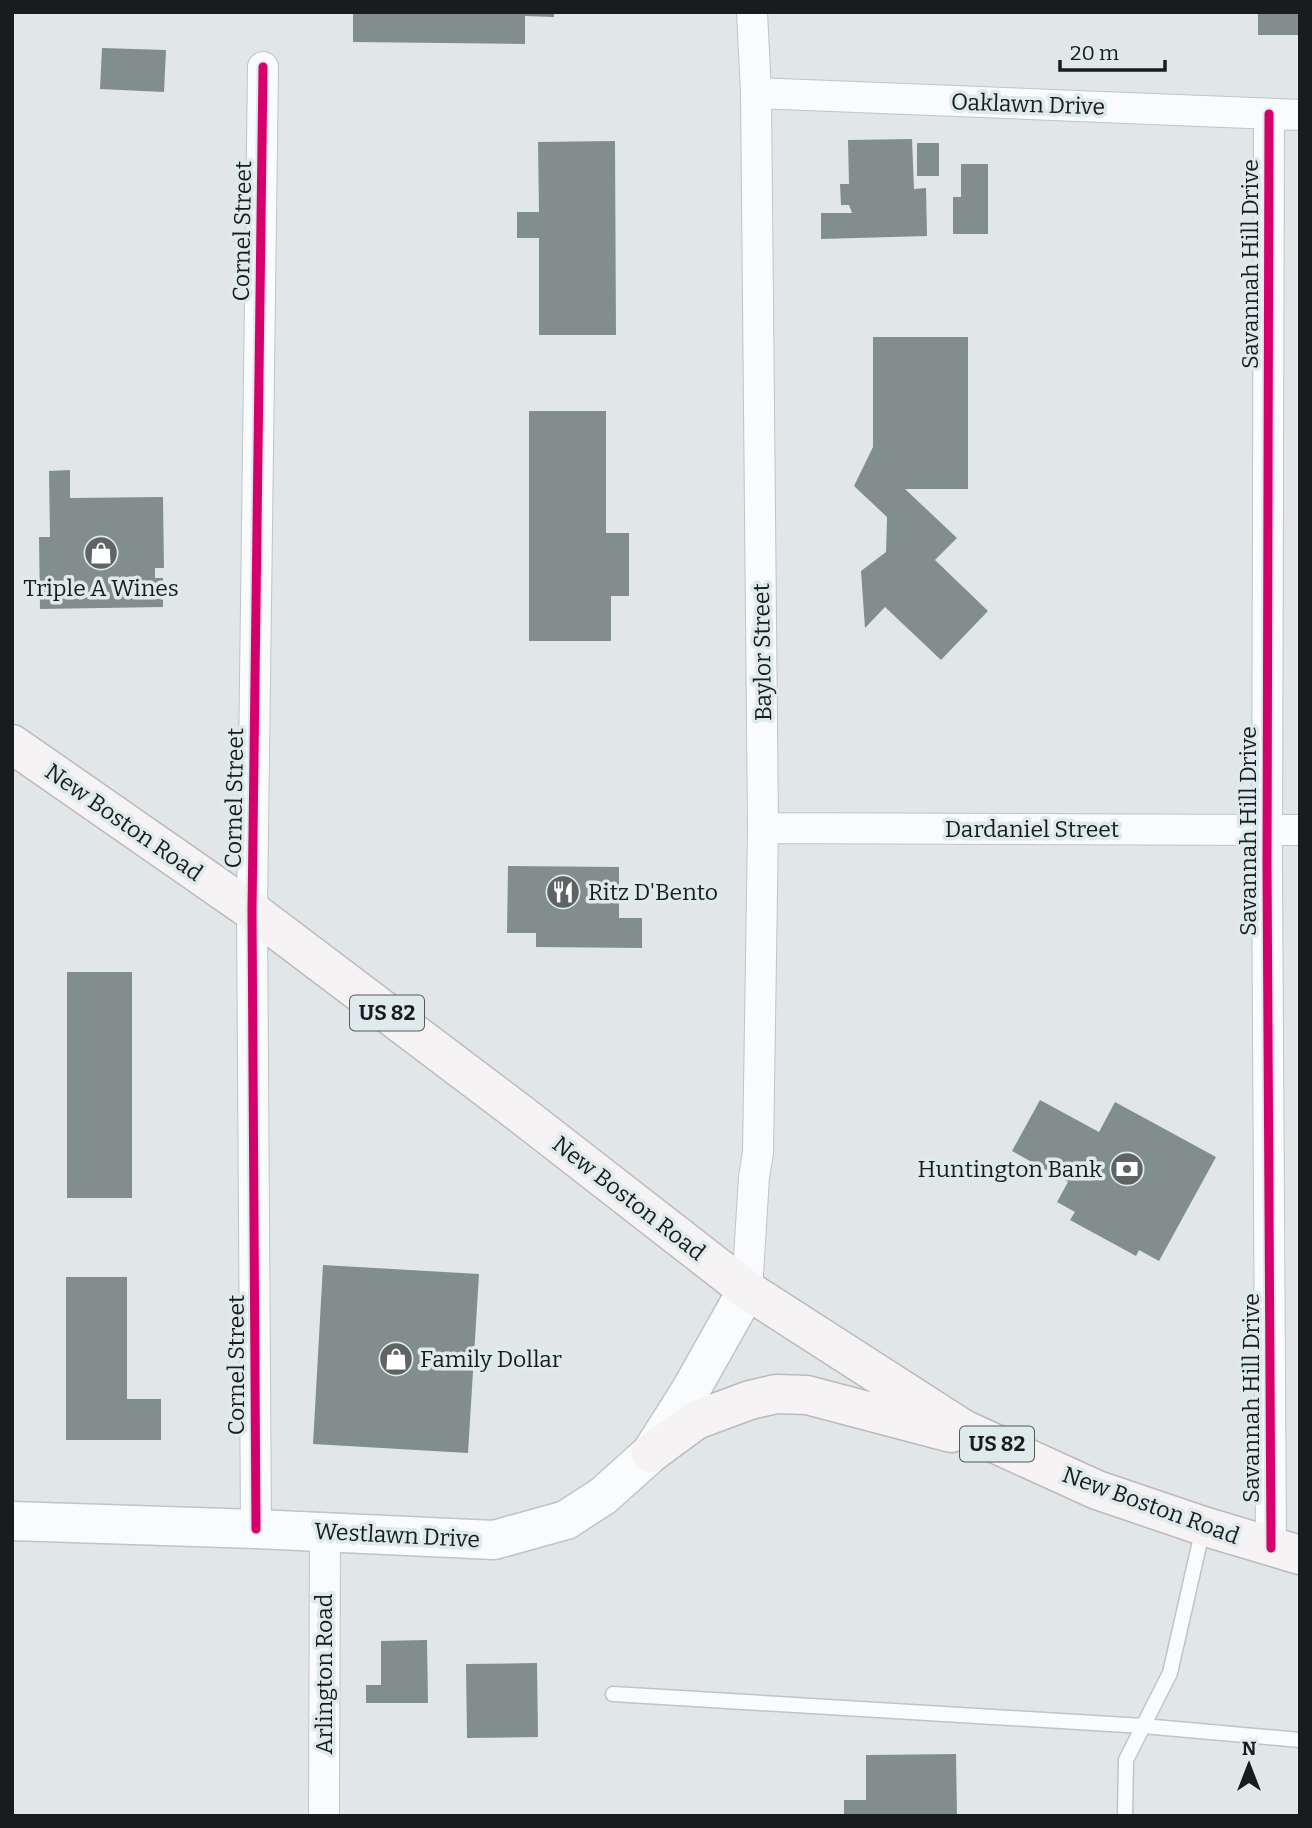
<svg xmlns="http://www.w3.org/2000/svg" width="1312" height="1828" font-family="Bitter,serif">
<rect width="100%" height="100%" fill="#e1e7e8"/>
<!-- building -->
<path fill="#828d8e" d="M353,12H554V17L525,16V44L353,42Z
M1258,12H1300V35H1258Z
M102,48L166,50L164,92L100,89Z
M912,139L914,189L926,188L927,236L821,239V213H852L849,205H841L840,184H849L848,140Z
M615,141L616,335H539V238H517V212H539L538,142Z
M917,143H939V176H917Z
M961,164H988V234H953V197H961Z
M873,337H968V489H905L957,538L935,560L988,611L941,660L885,607L865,628L861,571L886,552L887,517L854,486L873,447Z
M529,411H606V533H629V596H611V641H529Z
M70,470V498L163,497L164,568H155V578H163V607L40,609L39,537H50L49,471Z
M508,866L619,867V918H642V948L536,947V933H507Z
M67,972H132V1198H67Z
M1040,1100L1099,1132L1115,1102L1216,1157L1159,1261L1139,1250L1136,1256L1070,1220L1075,1212L1057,1202L1068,1182L1012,1151Z
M323,1265L479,1274L468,1453L313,1444Z
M66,1277H127V1399H161V1440H66Z
M427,1640L428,1703H366V1685H381V1641Z
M537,1663L538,1737L467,1738L466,1664Z
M956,1754L957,1816H844V1800H866V1755Z"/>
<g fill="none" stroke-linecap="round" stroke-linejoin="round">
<!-- lane casing -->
<g stroke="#bfc4c5" stroke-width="17">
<path id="lane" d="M613,1694L1143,1726L1300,1740
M1125,1816L1126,1760L1170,1673L1203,1528"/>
</g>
<!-- street casing -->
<g stroke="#bfc4c5" stroke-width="32">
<path id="street" d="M756,93L1300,115
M1269,114L1267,865L1271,1548
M763,828L1300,830
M747,1290L754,1177L758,1152L763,828L756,93L752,12
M256,1529L252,911L263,67
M324,1816L325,1532"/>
</g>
<!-- secondary casing -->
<g stroke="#bfc4c5" stroke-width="41">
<path id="secondary" d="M12,1521L256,1529L494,1540L566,1520L603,1496L651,1453L689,1393L747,1290"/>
</g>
<!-- primary casing -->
<g stroke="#bdb9bb" stroke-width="41">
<path id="primary" d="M12,744L252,911L522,1115L747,1290L963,1429L1097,1490L1203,1526L1300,1555
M651,1453L696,1420L750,1400L776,1394L807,1395L951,1433"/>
</g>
<!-- lane -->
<use href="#lane" stroke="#fafbfc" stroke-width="14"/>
<!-- street -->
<use href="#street" stroke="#fafbfc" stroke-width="30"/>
<!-- secondary -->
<use href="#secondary" stroke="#fafbfc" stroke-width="38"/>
<!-- primary -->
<use href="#primary" stroke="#f6f3f4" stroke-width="38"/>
<!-- cycleway casing -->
<g stroke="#deeaeb" stroke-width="13">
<path id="cycleway" d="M1269,114L1267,865L1271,1548
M256,1529L252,911L263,67"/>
</g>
<!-- cycleway -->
<use href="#cycleway" stroke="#d6006c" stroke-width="9"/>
</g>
<!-- icons -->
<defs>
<g id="shop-disc" transform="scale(1.75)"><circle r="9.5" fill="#5e6363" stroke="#deeaeb"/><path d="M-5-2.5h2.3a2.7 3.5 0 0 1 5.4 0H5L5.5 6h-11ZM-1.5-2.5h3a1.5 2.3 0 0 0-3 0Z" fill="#fff"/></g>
<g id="restaurant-disc" transform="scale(1.75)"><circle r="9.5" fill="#5e6363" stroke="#deeaeb"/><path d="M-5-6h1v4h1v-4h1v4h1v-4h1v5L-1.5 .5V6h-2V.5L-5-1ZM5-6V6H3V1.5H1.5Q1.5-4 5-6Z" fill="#fff"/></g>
<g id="bank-disc" transform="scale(1.75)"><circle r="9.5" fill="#5e6363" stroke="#deeaeb"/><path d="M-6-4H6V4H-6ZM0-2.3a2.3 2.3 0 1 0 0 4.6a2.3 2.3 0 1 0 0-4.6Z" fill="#fff"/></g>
</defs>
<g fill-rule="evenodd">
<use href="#shop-disc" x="101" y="553"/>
<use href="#restaurant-disc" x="563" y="892"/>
<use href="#bank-disc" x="1127" y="1169"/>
<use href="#shop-disc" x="396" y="1359"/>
</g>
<g text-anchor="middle" stroke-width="7" stroke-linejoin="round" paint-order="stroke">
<!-- shield labels -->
<g fill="#deeaeb" stroke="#535a5a" stroke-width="2">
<rect x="350" y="995.5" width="74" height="35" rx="5"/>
<rect x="960" y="1426.5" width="74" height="35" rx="5"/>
</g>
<g font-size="21" font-weight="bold" fill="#181c1c">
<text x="387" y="1020">US 82</text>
<text x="997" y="1451">US 82</text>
</g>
<!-- street labels -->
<g font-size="23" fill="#181c1c" stroke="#deeaeb">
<text transform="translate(1028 104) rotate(2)" y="8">Oaklawn Drive</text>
<text transform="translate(242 231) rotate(-89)" y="8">Cornel Street</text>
<text transform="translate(1250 264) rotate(-90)" y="8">Savannah Hill Drive</text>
<text transform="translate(762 652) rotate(-91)" y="8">Baylor Street</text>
<text transform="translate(234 798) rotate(-89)" y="8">Cornel Street</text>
<text transform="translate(124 822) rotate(35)" y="8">New Boston Road</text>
<text x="1032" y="837">Dardaniel Street</text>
<text transform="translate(1248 831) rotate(-90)" y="8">Savannah Hill Drive</text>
<text transform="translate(629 1198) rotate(38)" y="8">New Boston Road</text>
<text transform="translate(236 1365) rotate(-90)" y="8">Cornel Street</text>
<text transform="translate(1251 1398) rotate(-90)" y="8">Savannah Hill Drive</text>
<text transform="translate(1151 1505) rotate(20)" y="8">New Boston Road</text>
<text transform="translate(397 1535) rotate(3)" y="8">Westlawn Drive</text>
<text transform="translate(324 1674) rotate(-90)" y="8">Arlington Road</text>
</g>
<!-- poi labels -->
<g font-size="23" fill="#181c1c" stroke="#deeaeb" text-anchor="start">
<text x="101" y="596" text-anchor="middle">Triple A Wines</text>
<text x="588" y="900">Ritz D'Bento</text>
<text x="1102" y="1177" text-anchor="end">Huntington Bank</text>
<text x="420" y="1367">Family Dollar</text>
</g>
</g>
<!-- border -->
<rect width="1312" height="1828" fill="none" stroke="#181c1c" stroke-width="28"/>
<!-- north arrow -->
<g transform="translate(1249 1765)" stroke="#deeaeb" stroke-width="5" paint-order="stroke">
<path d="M0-5L12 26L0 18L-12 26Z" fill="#181c1c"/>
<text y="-10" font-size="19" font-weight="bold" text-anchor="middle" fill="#181c1c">N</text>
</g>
<!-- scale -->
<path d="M1060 60v10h105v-10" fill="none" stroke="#181c1c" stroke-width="3.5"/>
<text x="1070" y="60" font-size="21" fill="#181c1c" stroke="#deeaeb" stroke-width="5" paint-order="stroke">20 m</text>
</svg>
